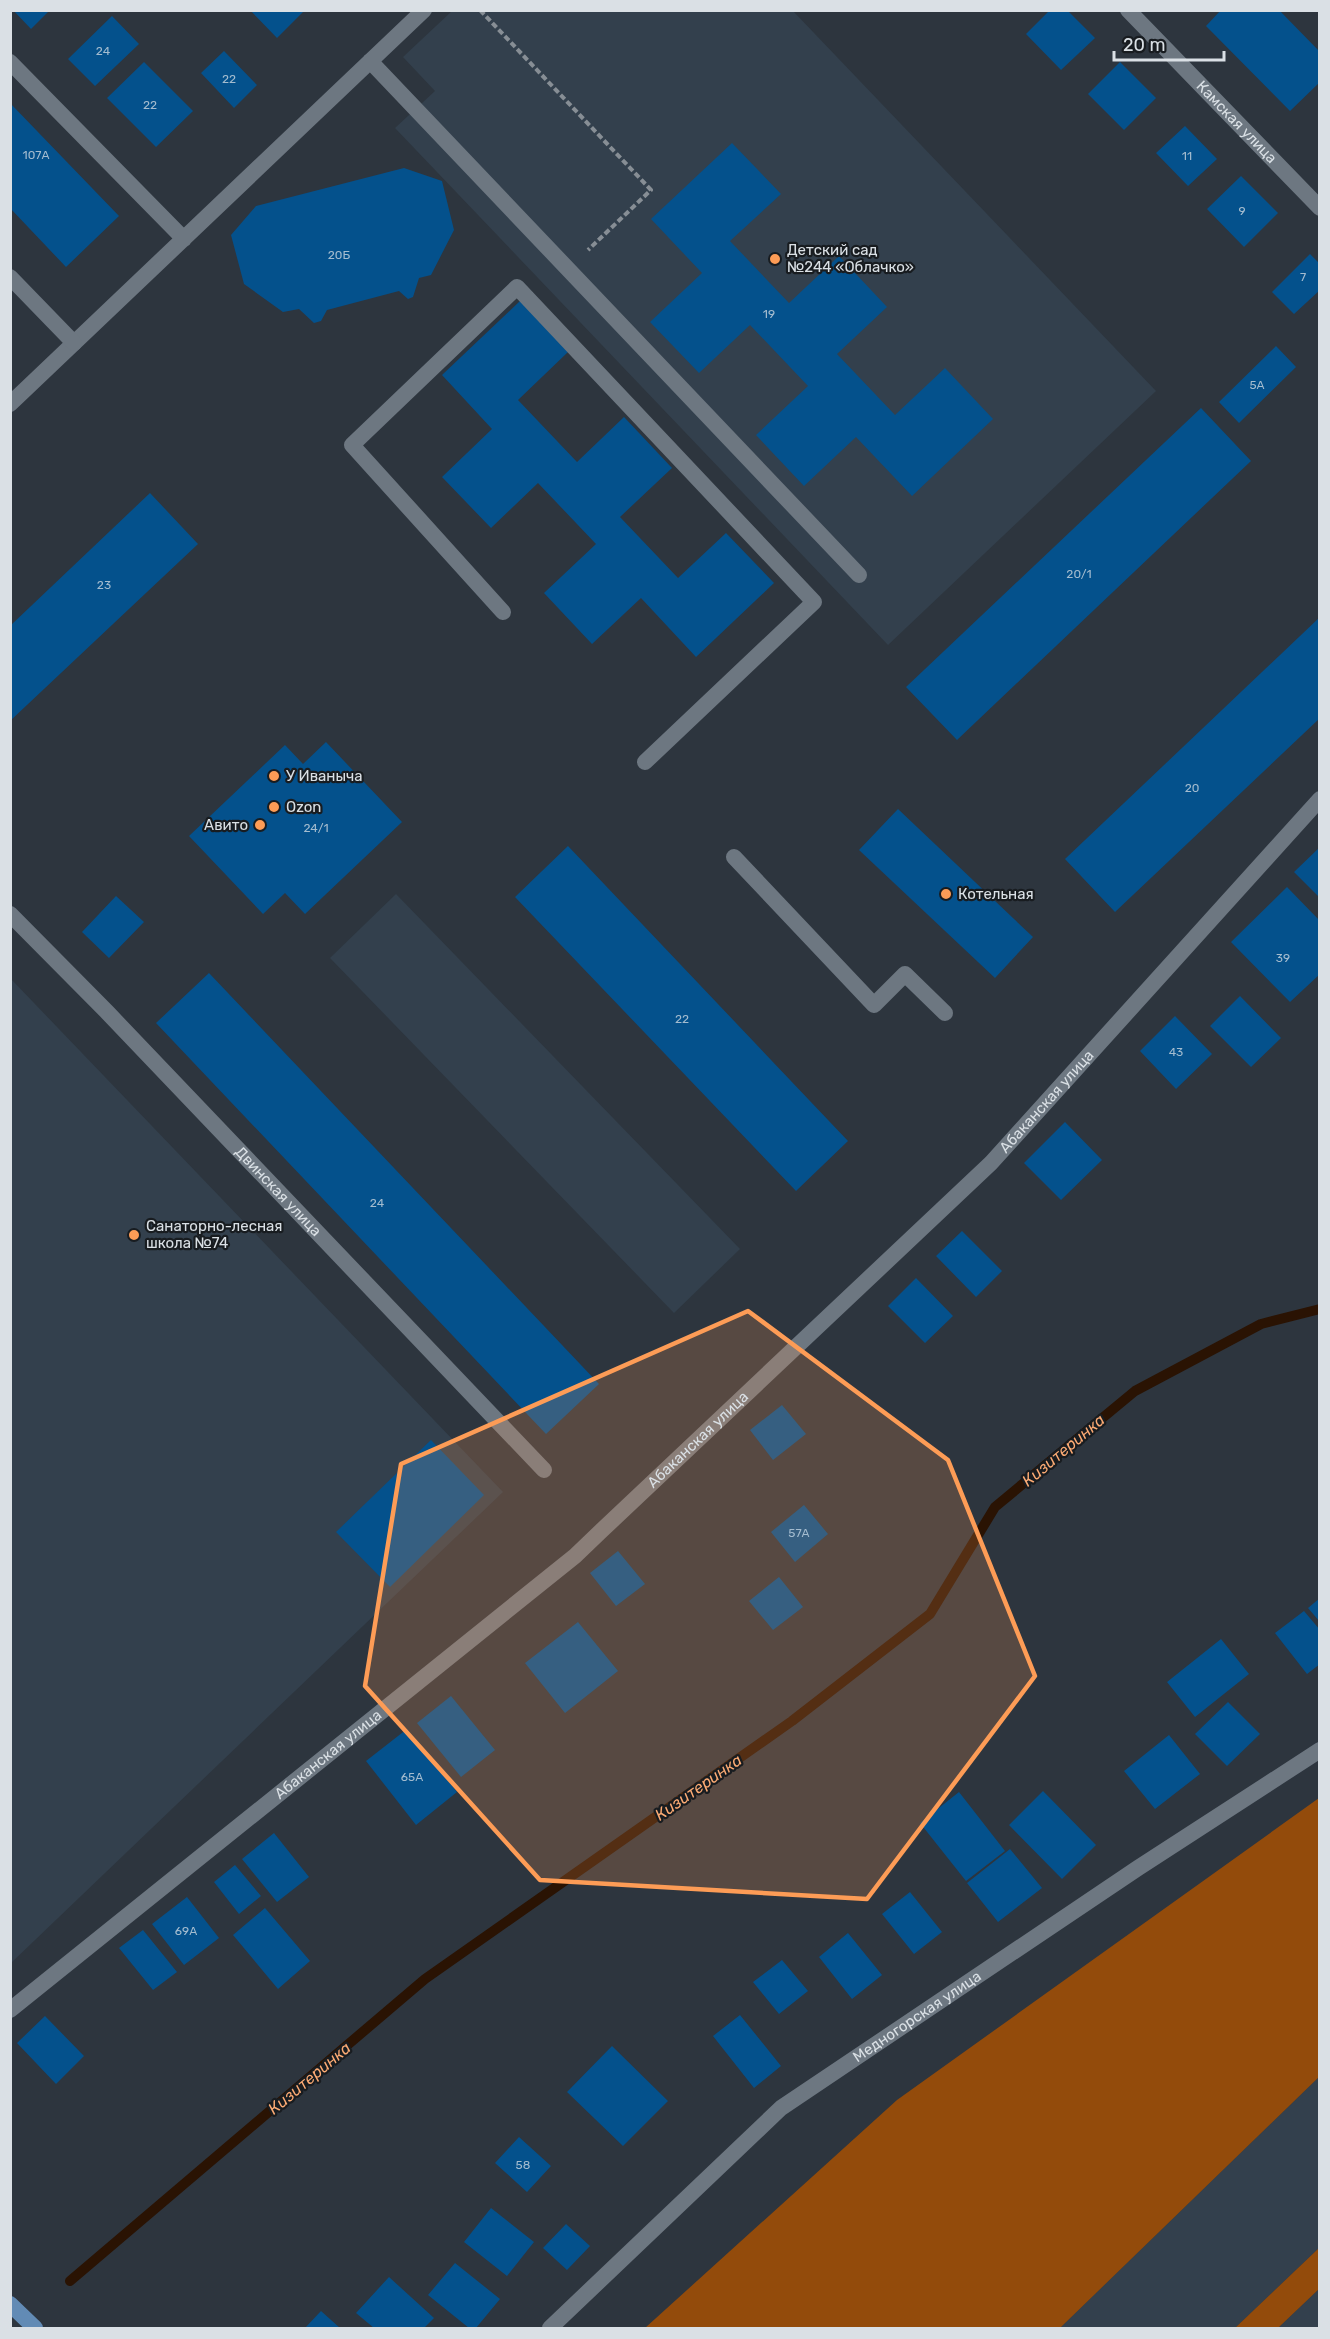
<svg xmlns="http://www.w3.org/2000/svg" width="1330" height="2339" font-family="Rubik,sans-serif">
<rect width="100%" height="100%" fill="#2d353e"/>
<!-- built -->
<path fill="#33404d" d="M452,11H793L1156,391L888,645L395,128L435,91L403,57Z
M396,894L740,1249L674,1313L330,958Z
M11,979L503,1492L11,1963Z
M1319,2077V2248L1235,2328H1060Z
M1319,2289V2328H1278Z"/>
<!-- forest -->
<path fill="#934b0b" d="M1319,1798V2077L1060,2328H645L897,2100Z
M1319,2248V2289L1278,2328H1235Z"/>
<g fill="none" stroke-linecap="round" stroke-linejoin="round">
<!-- stream -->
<path stroke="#2a1303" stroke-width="10" d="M70,2281L425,1979L792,1721L930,1614L995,1507L1135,1391L1261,1324L1320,1309"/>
</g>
<!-- building -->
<path fill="#04518c" d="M13,10H50L31,29Z
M250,10H302L303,12L277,38Z
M1050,10H1067L1095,38L1061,70L1026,34Z
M1221,10H1279L1320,52V82L1290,111L1206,26Z
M112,16L139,44L95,86L68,59Z
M224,51L257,85L234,108L201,73Z
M144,62L193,111L156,147L107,98Z
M1120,62L1156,98L1124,130L1088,94Z
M10,103L119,216L66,267L10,208Z
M1185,126L1217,159L1188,186L1156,153Z
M732,143L781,194L730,241L789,303L839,256L887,307L837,354L895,415L945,368L993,419L912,496L856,437L804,486L756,435L808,386L750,325L699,373L650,322L702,273L651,219Z
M404,168L442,181L454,230L431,275L419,278L413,297L408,299L399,291L327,310L321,321L314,323L299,309L283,312L244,284L231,235L256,206Z
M1241,176L1278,213L1244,247L1207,209Z
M1310,254L1320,264V290L1294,314L1272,292Z
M520,301L568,352L518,400L577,462L624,417L672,468L620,517L678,578L726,533L774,583L696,657L641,598L592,644L544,593L596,544L538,483L491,528L442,477L492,429L442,375Z
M1276,346L1296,367L1239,423L1219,402Z
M1201,408L1251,461L957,740L906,687Z
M150,493L198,544L10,721V626Z
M1320,617V718L1115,912L1065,859Z
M326,742L402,822L305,914L285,893L263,914L189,836L285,745L303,764Z
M898,809L1033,937L995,978L859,850Z
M568,846L848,1141L796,1191L515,897Z
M1320,847V898L1294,872Z
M1287,887L1320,921V974L1290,1002L1231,942Z
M116,896L144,922L109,958L82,932Z
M209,973L599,1384L546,1434L156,1023Z
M1240,996L1281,1038L1251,1067L1210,1026Z
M1175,1016L1212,1054L1176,1089L1140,1051Z
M1065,1122L1102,1160L1061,1200L1024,1163Z
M962,1231L1002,1271L976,1297L936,1256Z
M916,1278L953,1316L925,1343L888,1306Z
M782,1405L806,1434L773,1460L750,1430Z
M431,1440L484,1495L390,1587L336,1532Z
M804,1505L828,1534L795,1562L771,1532Z
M618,1551L645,1584L616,1606L590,1573Z
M779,1577L803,1607L773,1630L749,1601Z
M1320,1598V1622L1308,1608Z
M1304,1611L1320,1630V1664L1307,1674L1275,1633Z
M578,1622L618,1671L565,1713L525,1663Z
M1221,1639L1249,1674L1195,1717L1167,1682Z
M451,1696L495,1750L461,1777L417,1723Z
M1228,1702L1260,1734L1227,1766L1195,1734Z
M407,1729L457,1792L416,1825L366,1761Z
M1169,1735L1200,1774L1155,1809L1124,1771Z
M1043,1791L1096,1845L1062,1879L1009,1825Z
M959,1792L1005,1851L966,1881L920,1823Z
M274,1833L309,1877L277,1902L242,1859Z
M1010,1849L1042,1888L998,1922L967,1883Z
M235,1865L261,1896L239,1914L214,1882Z
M910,1892L942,1932L914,1954L882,1914Z
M187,1897L219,1938L184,1965L152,1924Z
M265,1908L310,1961L278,1989L233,1935Z
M143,1930L177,1972L153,1990L119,1948Z
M848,1933L882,1975L852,1999L819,1957Z
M782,1960L808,1991L779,2014L753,1982Z
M740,2015L781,2066L754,2088L713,2036Z
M45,2016L84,2056L56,2084L17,2043Z
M612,2046L668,2101L623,2146L567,2092Z
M519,2137L551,2166L527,2192L495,2163Z
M491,2208L534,2242L507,2276L464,2242Z
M566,2224L590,2246L567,2270L543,2248Z
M455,2263L500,2299L476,2328H469L428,2295Z
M389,2277L434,2318L424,2328H374L356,2313Z
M321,2311L340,2328H305Z"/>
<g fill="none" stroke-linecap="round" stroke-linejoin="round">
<!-- path -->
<path stroke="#878e95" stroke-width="4" stroke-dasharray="6 3" stroke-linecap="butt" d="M480,10L651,190L588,250"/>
<!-- service -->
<path stroke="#6d7781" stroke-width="16" d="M370,61L859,575
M10,62L184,239
M10,404L424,10
M503,612L352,445L517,287L814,602L645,762
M734,857L874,1005L905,974L945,1013"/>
<!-- minor -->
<g stroke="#6d7781" stroke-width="16">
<path id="s1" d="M1128,10L1320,208"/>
<path d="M10,277L74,343"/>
<path id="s2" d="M10,914L108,1013L544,1470"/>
<path id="s3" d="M10,2010L575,1556L600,1532L991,1163L1320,799"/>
<path id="s4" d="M550,2328L781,2108L1138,1868L1320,1750"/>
</g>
<!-- primary -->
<path stroke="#628bb5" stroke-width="16" d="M10,2304L35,2328"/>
</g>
<!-- marked area -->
<path fill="#fd9c56" fill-opacity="0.2" stroke="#fd9c56" stroke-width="4.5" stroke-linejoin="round" d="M748,1311L948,1460L1035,1676L867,1899L540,1880L365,1686L401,1464Z"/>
<!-- markers -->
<g fill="#fd9c56" stroke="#181c20" stroke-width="2">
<circle cx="775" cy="259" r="6"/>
<circle cx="274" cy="776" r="6"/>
<circle cx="274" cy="807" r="6"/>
<circle cx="260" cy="825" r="6"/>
<circle cx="946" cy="894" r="6"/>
<circle cx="134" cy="1235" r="6"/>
</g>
<g text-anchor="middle" stroke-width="4.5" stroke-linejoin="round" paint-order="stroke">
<!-- number labels -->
<g font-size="12" fill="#a4bccf">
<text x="103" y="55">24</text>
<text x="229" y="83">22</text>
<text x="150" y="109">22</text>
<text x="36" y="159">107А</text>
<text x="1187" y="160">11</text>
<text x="1242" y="215">9</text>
<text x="339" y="259">20Б</text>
<text x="1303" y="281">7</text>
<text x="769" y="318">19</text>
<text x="1257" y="389">5А</text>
<text x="1079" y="578">20/1</text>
<text x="104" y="589">23</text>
<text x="1192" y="792">20</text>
<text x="316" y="832">24/1</text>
<text x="1283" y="962">39</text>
<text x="682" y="1023">22</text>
<text x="1176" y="1056">43</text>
<text x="377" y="1207">24</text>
<text x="799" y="1537">57А</text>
<text x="412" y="1781">65А</text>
<text x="186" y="1935">69А</text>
<text x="523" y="2169">58</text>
</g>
<!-- street labels -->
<g font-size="15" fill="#dae0e5" stroke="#181c20">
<text dy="5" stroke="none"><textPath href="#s1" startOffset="156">Камская улица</textPath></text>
<text dy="5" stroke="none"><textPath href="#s3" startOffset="1380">Абаканская улица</textPath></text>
<text dy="5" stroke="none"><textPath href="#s2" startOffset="386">Двинская улица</textPath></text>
<text dy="5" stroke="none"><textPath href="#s3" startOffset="894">Абаканская улица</textPath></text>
<text dy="5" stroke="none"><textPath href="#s3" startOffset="408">Абаканская улица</textPath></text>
<text dy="5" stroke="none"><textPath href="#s4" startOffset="483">Медногорская улица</textPath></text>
</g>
<!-- poi labels -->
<g font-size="15" fill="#dae0e5" stroke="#181c20" text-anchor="start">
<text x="787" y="255">Детский сад<tspan x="787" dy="17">№244 «Облачко»</tspan></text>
<text x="286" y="781">У Иваныча</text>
<text x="286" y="812">Ozon</text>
<text x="248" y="830" text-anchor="end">Авито</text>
<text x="958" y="899">Котельная</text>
<text x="146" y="1231">Санаторно-лесная<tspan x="146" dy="17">школа №74</tspan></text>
</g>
<!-- water labels -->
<g font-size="16" font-style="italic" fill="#fcab74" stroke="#181c20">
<text transform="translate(1063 1450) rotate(-40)" y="6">Кизитеринка</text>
<text transform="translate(698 1787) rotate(-35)" y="6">Кизитеринка</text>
<text transform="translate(309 2078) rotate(-40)" y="6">Кизитеринка</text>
</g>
</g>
<!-- border -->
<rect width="1330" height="2339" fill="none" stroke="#dae0e5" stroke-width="24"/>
<!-- scale -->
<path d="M1114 51v9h110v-9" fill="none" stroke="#dae0e5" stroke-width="3"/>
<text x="1123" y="51" font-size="18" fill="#dae0e5" stroke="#181c20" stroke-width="4.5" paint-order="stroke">20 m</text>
</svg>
